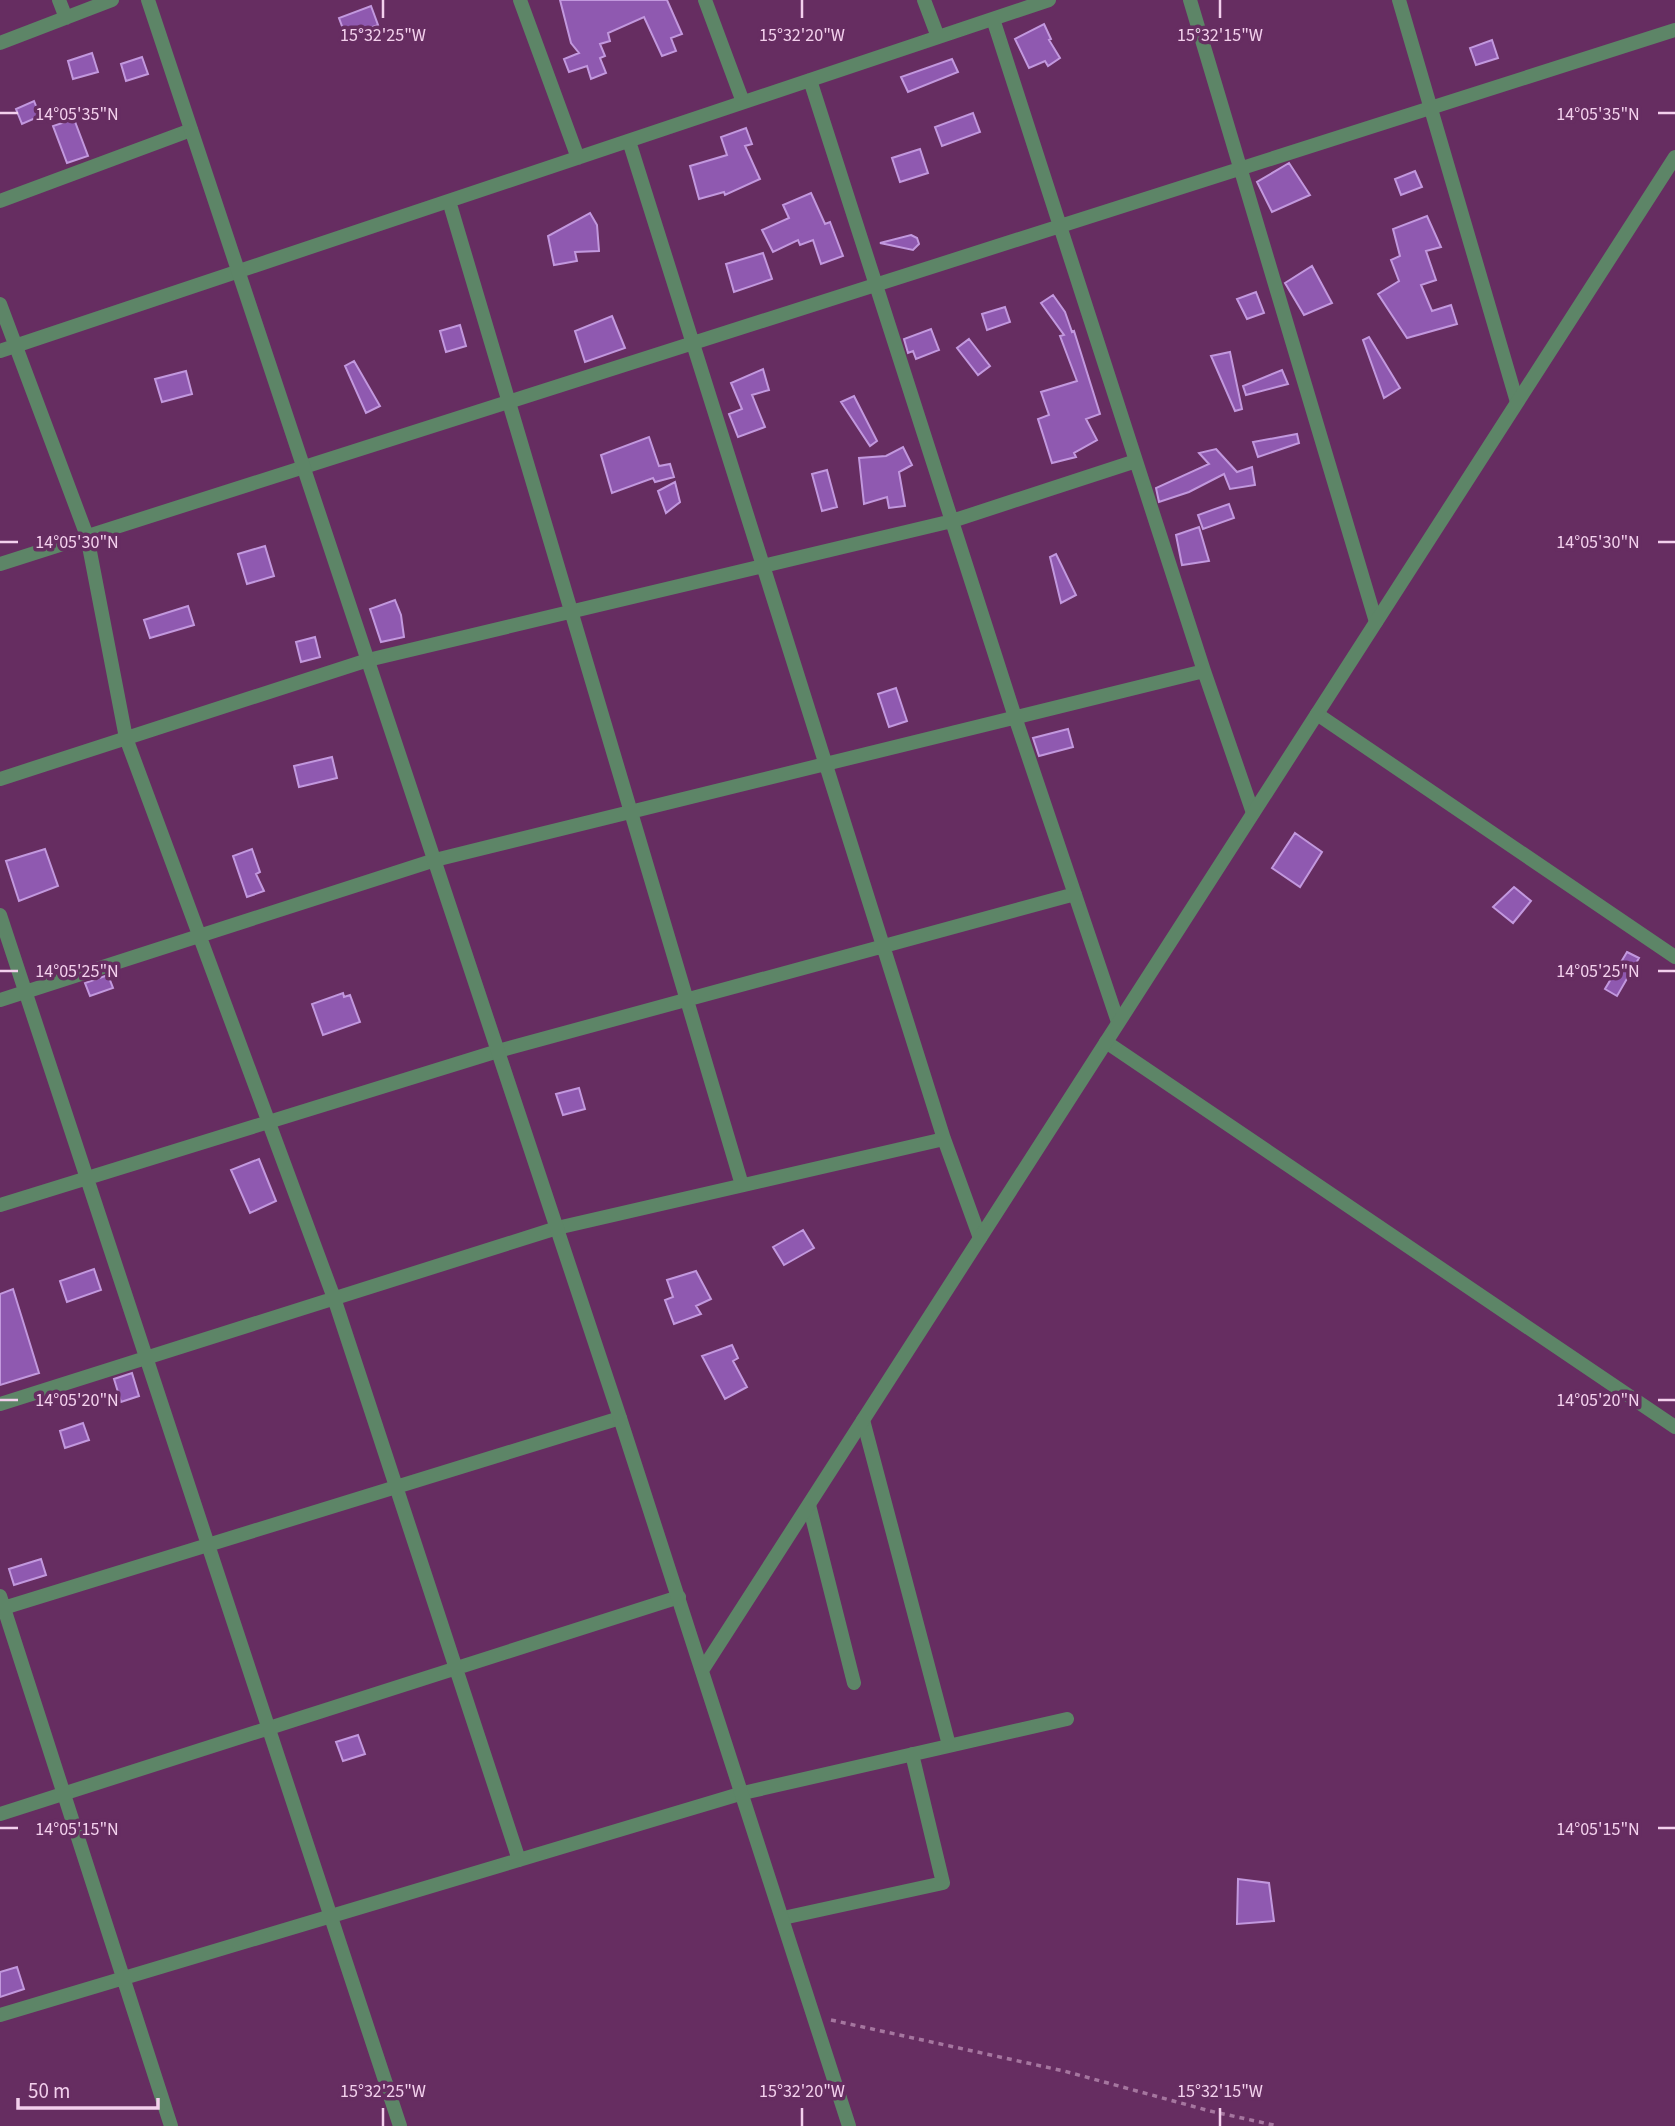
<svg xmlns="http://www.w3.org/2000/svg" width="1675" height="2126" font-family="'Source Sans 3',sans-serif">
<rect width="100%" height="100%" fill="#662d61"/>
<!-- building -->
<path fill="#8f59b0" stroke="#c298de" stroke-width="2" d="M560,0H667L682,34L671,38L676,51L662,56L644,17L608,33L610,41L600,44L605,56L600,58L606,73L591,79L587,66L569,72L564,59L579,53L571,43Z
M371,6L378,25L346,37L339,18Z
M1044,24L1051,39L1049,40L1060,58L1048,66L1045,61L1029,68L1015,39Z
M1492,40L1498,58L1476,65L1470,48Z
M92,53L98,72L73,79L68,61Z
M142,57L148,74L126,81L121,64Z
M952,59L958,72L908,92L901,77Z
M34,101L40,116L22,124L16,109Z
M973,113L980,132L942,146L935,127Z
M74,119L88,156L67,163L53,126Z
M746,128L752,144L745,146L760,179L725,195L724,192L699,199L690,166L727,155L721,137Z
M920,149L928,173L900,182L892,158Z
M1289,163L1310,195L1272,212L1257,182Z
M1415,171L1422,187L1401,195L1395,179Z
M811,193L825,224L830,222L843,256L821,264L813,240L800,245L798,240L773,252L762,230L789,218L783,205Z
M590,213L597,225L599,251L575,252L577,261L554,265L548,236Z
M1427,216L1441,247L1426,251L1436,280L1421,285L1432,311L1451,305L1457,324L1407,338L1378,294L1399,281L1391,260L1400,256L1393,229Z
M911,235L917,238L919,244L913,250L880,243Z
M763,253L772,279L734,292L726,264Z
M1312,266L1332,303L1304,315L1285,283Z
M1256,292L1264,313L1247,319L1237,299Z
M1053,295L1065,312L1072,332L1074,331L1100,414L1086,419L1097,440L1074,453L1076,457L1052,463L1038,419L1049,415L1041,392L1077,381L1060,336L1064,335L1041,303Z
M1005,307L1010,322L987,330L982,314Z
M612,316L625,348L585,362L575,331Z
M460,325L466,346L446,352L440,331Z
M931,329L939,350L916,359L913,351L908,353L904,339Z
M1369,337L1400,388L1384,398L1363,340Z
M969,339L990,366L978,375L957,348Z
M1230,352L1242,409L1235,411L1211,356Z
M354,361L380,406L366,413L345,366Z
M763,369L769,390L752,395L765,427L738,437L729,414L742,409L731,383Z
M1282,370L1288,384L1246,395L1243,386Z
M186,371L192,394L162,402L155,379Z
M854,396L877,441L870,446L841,402Z
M1297,434L1299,443L1258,457L1253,442Z
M649,437L659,466L670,464L674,477L655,482L653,478L612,493L601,455Z
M903,447L912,465L899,472L905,506L889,508L887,497L864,504L859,458L886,456Z
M1216,449L1237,472L1252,467L1255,485L1230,489L1224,474L1189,492L1159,502L1156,488L1209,464L1199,453Z
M827,470L837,507L822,511L812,474Z
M675,482L680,502L666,513L658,491Z
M1229,504L1234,518L1203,529L1198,515Z
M1199,527L1209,561L1182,565L1176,535Z
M265,546L274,576L247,584L238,554Z
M1056,554L1076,595L1061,603L1050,557Z
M395,600L401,615L404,637L381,642L370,609Z
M188,606L194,625L150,638L144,620Z
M315,637L320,657L301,662L296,642Z
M896,688L907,721L889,727L878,694Z
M1068,729L1073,747L1039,756L1033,738Z
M332,757L337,778L299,787L294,766Z
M1295,833L1322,852L1300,887L1272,868Z
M45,849L58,886L19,901L6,861Z
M252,849L260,872L256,874L264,891L247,897L233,856Z
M1514,887L1531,901L1513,923L1493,907Z
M1627,952L1639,958L1617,996L1605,989Z
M108,975L113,988L90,996L85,983Z
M343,993L344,997L350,995L360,1022L323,1035L312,1004Z
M579,1088L585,1109L563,1115L556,1094Z
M259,1159L276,1201L250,1213L231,1170Z
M803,1230L814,1248L784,1265L773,1247Z
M94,1269L101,1290L67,1302L60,1281Z
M696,1271L711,1299L696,1306L701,1314L674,1324L665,1300L673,1297L667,1280Z
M13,1289L39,1373L0,1385V1294Z
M732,1345L738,1358L733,1361L747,1387L725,1399L702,1356Z
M132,1373L139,1396L121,1402L114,1379Z
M83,1423L89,1440L65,1448L60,1431Z
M41,1559L46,1575L14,1585L9,1569Z
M358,1735L365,1754L343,1761L336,1742Z
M1238,1879L1269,1883L1274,1921L1237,1924Z
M17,1967L24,1989L0,1997V1972Z"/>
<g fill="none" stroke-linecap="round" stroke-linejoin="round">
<!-- path -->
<path stroke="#a5769f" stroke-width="3.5" stroke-dasharray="5 5" stroke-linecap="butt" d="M831,2020L1064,2071L1210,2111L1278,2126"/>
<!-- minor -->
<path stroke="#5d8567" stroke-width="14" d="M59,0L66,18
M520,0L578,158
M705,0L743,102
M924,0L938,37
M1190,0L1376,622
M1399,0L1517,402
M993,19L1204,671L1253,813
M0,43L112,0
M810,80L1015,717L1118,1022
M629,141L944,1139L980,1238
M0,201L191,130
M449,201L742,1185
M0,304L87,536L126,738L334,1298L519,1860
M0,351L1049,0
M0,564L1675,30
M1317,714L1675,957
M0,779L368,660L952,521L1136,461
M0,915L400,2126
M0,1000L435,860L1204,671
M1106,1042L1675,1427
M0,1205L498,1051L1075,894
M0,1404L557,1228L944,1139
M863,1420L949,1745
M809,1505L854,1683
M0,1596L171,2126
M0,1609L620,1418
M0,1814L679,1597
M783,1918L943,1883L912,1754
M0,2015L743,1793L1067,1719"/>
<!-- tertiary -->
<path stroke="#5d8567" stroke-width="14" d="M148,0L620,1418L849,2126
M703,1669L1675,157"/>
</g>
<!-- ticks -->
<path fill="none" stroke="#f3d0ed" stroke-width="2.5" d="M383,0V18M802,0V18M1220,0V18M0,113H18M1658,113H1675M0,542H18M1658,542H1675M0,971H18M1658,971H1675M0,1400H18M1658,1400H1675M0,1828H18M1658,1828H1675M383,2108V2126M802,2108V2126M1220,2108V2126"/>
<g font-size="18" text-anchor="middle" fill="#f3d0ed" stroke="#662d61" stroke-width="7" stroke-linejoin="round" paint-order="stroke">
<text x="383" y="41">15°32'25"W</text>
<text x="802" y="41">15°32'20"W</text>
<text x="1220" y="41">15°32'15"W</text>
<text x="77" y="120">14°05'35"N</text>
<text x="1598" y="120">14°05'35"N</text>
<text x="77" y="548">14°05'30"N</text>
<text x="1598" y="548">14°05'30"N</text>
<text x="77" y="977">14°05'25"N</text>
<text x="1598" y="977">14°05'25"N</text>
<text x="77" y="1406">14°05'20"N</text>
<text x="1598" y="1406">14°05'20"N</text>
<text x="77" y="1835">14°05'15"N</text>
<text x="1598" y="1835">14°05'15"N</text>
<text x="383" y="2097">15°32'25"W</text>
<text x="802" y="2097">15°32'20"W</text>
<text x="1220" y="2097">15°32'15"W</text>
</g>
<!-- scale -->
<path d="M18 2098v10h140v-10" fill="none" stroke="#f3d0ed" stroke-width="3.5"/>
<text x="28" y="2098" font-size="21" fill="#f3d0ed" stroke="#662d61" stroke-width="5" paint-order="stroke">50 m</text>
</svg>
